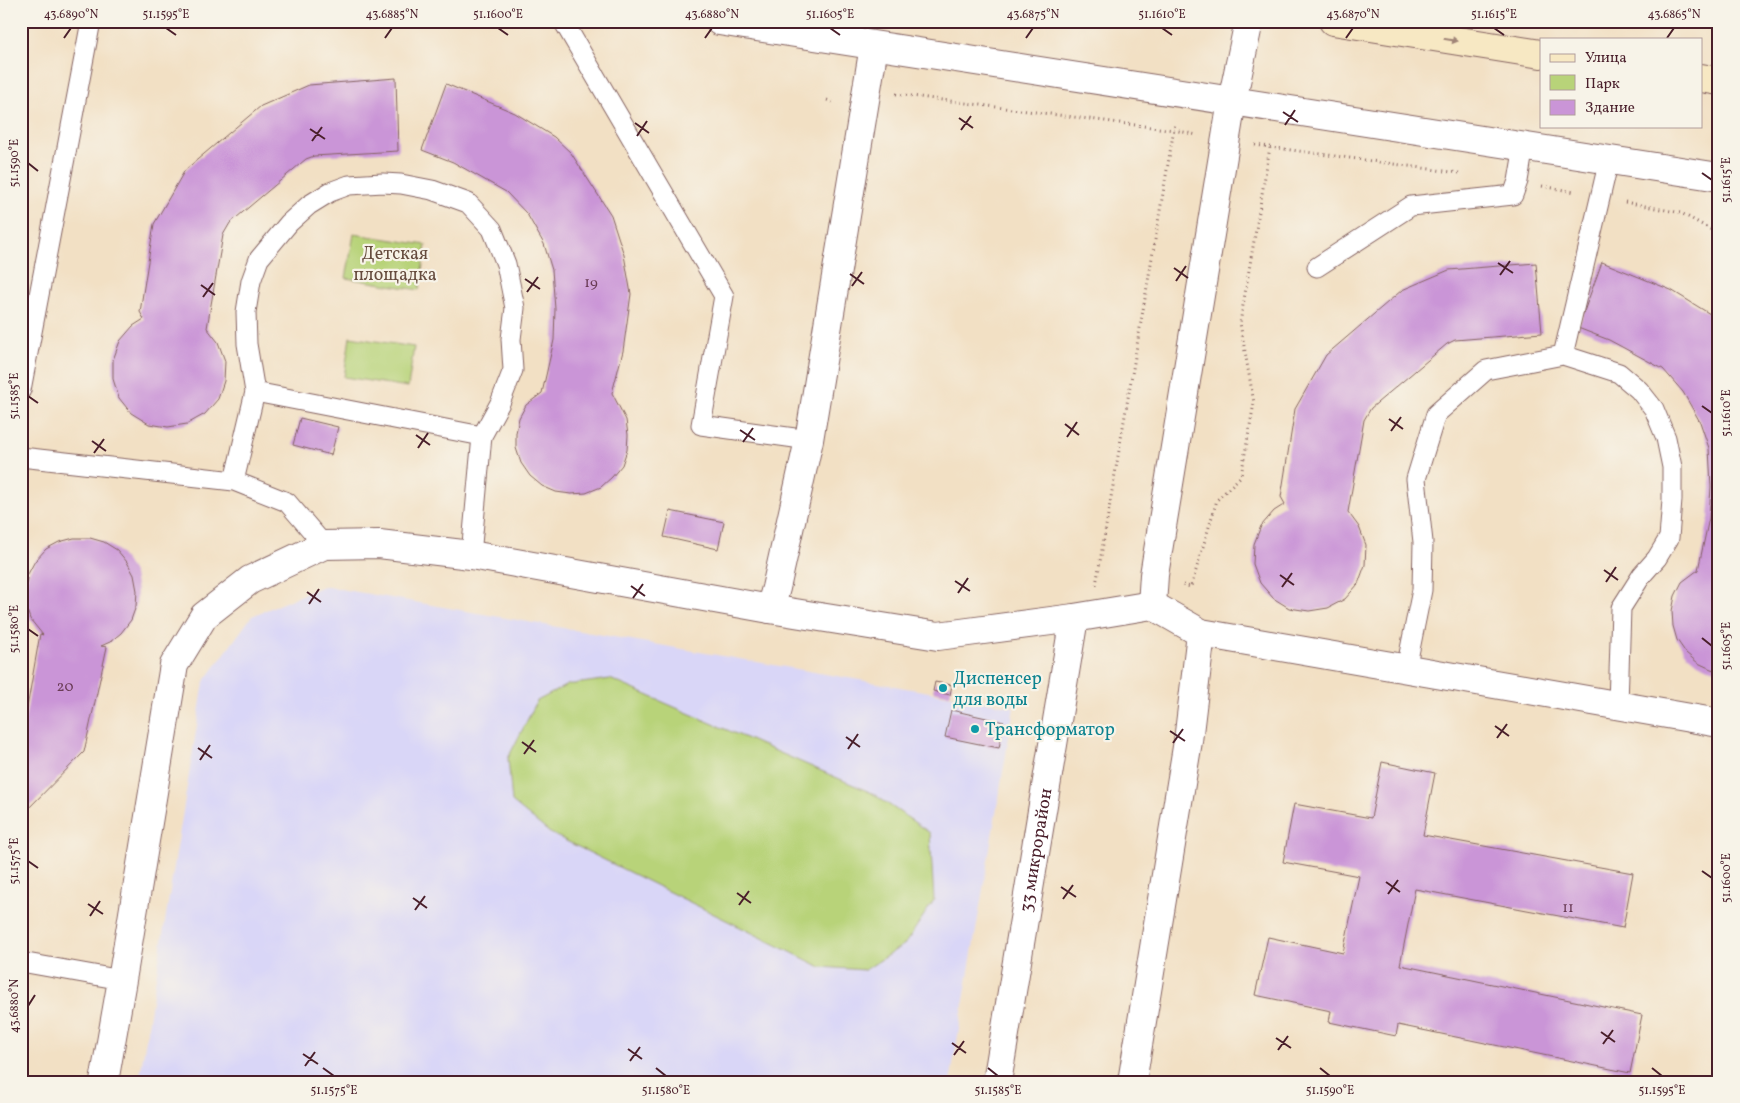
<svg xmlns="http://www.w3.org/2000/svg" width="1740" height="1103" font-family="Vollkorn,serif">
<rect width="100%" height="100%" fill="#f7f3e8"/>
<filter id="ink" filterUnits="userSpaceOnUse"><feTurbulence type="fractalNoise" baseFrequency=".02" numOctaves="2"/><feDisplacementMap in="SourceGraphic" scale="10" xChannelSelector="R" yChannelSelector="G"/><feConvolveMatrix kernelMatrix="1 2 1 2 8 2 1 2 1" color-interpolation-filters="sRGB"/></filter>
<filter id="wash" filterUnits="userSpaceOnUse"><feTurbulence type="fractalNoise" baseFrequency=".0096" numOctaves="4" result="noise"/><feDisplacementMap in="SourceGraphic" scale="20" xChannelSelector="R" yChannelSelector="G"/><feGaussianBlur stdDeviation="1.12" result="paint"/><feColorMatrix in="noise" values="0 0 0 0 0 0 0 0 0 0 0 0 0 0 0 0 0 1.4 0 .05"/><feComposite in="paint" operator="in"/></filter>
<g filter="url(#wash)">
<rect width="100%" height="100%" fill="#f2e0c4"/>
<!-- built -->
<path fill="#d9d6f7" d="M323,586L1014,707L950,1082H139L204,682L252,616Z"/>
<!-- green -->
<path fill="#b8d379" stroke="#817952" d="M354,234L426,245L419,290L346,278Z
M350,337L414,347L408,387L344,377Z
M610,679L872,793L930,833L934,900L905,944L865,970L821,967L550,833L512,802L508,758L537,701L567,685Z"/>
<g id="blocks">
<!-- building -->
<path fill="#ca95d7" d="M396,78L398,151L314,156L306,159L230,223L223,235L207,328L218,342L225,361L224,381L218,399L205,414L187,424L168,427L149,424L131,413L119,398L113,379V360L120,341L133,326L144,319L140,312L154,224L185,170L261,106L309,85Z
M446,84L515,113L554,137L571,153L611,215L624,255L631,294L623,351L612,393L626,420L628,435L627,450L622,465L612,477L601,487L586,493L571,494L556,492L542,486L530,476L521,463L516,448V433L519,418L526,405L542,393L554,340L555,309L552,270L544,244L527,214L506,192L453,162L422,150Z
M1602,262L1671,290L1710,314L1719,322V671L1711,669L1698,663L1686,653L1677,640L1673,626L1672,611L1675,596L1682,582L1698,570L1709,518L1711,487L1709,448L1700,422L1683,392L1663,369L1609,340L1578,328Z
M1536,263L1542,333L1455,340L1447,344L1371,408L1364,420L1348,512L1359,527L1366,545L1365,565L1358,584L1345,599L1328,608L1309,611L1289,608L1273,598L1260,583L1253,564L1254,544L1261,526L1274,511L1285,504L1281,497L1295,409L1326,355L1402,290L1449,270Z
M300,418L338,427L331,455L293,445Z
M670,511L724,522L718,549L664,537Z
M74,538H90L104,542L117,550L127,562L134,575L137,591L136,606L131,620L121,633L110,642L101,646L107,647L84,752L21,816V727L24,725L40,634L43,635L30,619L25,604V589L28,574L35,561L46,549L59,542Z
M935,682L952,685L950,695L933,691Z
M951,710L1004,722L999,748L945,737Z
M1382,762L1435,773L1423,835L1633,873L1623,928L1415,889L1400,965L1642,1015L1630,1073L1398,1025L1396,1036L1329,1022L1331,1011L1255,995L1268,937L1343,953L1359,876L1283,862L1294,804L1371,818Z"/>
</g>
</g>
<g filter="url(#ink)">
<use href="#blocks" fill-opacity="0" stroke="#856361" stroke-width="1"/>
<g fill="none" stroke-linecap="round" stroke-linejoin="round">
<!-- lane casing -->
<g stroke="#856361" stroke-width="21">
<path id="lane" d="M563,21L724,296L701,425L809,440
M1317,267L1411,206L1513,195L1518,181L1524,146
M1563,355L1619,373L1639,390L1654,409L1666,438L1672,467V500L1669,538L1657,558L1642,575L1621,608L1618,705
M21,390L91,21
M255,392L482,436
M21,457L234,481L287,502L324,545
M234,481L255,392L247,344L246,312L251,281L259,259L289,223L309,205L330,192L349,185L383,183L401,184L432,190L468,203L492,229L506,264L515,308L511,339L513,370L500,403L482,436L471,555
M1406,669L1422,590L1423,542L1416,479L1436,414L1486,370L1563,355L1609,160
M21,962L122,980"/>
</g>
<!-- street casing -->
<g stroke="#856361" stroke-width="30">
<g id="street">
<path d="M719,21L1719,177"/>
<path d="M1152,605L1154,575L1232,101L1249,21"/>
<path d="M770,609L776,588L809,440L874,46"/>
<path d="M104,1082L122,980L174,665L204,616L250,580L324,545L379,544L471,555L770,609L938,636L1074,618L1152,605L1201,633L1719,723"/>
<path id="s1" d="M997,1082L1074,618"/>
<path d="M1132,1082L1188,741L1201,633"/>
</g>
</g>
<!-- secondary casing -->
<g stroke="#856361" stroke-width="30">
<path id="secondary" d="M1333,21L1541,54
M1701,78L1719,81"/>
</g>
<!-- path -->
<path stroke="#856361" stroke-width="3" stroke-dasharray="1 4" stroke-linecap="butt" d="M896,94L1174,130L1197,135
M827,100L836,103
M1255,145L1459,173
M1542,186L1575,192
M1625,202L1681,213L1719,234
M1096,585L1175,123
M1183,585L1191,587L1217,500L1241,476L1254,403L1240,323L1270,147"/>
<!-- lane -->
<use href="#lane" stroke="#fff" stroke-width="19"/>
<!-- street -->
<use href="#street" stroke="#fff" stroke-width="28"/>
<!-- secondary -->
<use href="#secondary" stroke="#f7e8c3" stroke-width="28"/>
</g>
<!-- one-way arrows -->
<defs><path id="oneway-solid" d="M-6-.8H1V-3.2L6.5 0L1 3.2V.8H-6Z" transform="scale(1.25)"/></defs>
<use fill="#a08477" href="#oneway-solid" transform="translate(1451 40) rotate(9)"/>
</g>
<!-- ticks -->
<path fill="none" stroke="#4a1f2b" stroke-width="2" d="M166,28L176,35M498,28L508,35M830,28L840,35M1162,28L1172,35M1494,28L1504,35M64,38L71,28M385,38L392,28M705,38L712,28M1026,38L1033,28M1346,38L1353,28M1667,38L1674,28M1283,112L1298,122M959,118L973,128M635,123L649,133M1285,125L1295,110M310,129L325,139M961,130L971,116M637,136L647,121M312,141L322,127M28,163L38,171M1702,173L1712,180M1498,263L1513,273M1174,268L1188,278M850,274L864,284M1500,275L1510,261M525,279L540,289M1176,281L1186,266M201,285L215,295M852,286L862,272M527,292L538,277M203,297L213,283M28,396L38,403M1702,406L1712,413M1389,419L1403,429M1065,424L1079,435M740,430L755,440M1391,431L1401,417M416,435L430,445M1067,437L1077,422M92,441L106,451M743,442L753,428M418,448L428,433M94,453L104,439M1604,570L1618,580M1280,575L1294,585M955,581L970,591M1606,582L1616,567M631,586L645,596M1282,587L1292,573M307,592L321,602M958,593L968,578M633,598L643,584M309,604L319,589M28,629L38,636M1702,638L1712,646M1495,726L1509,736M1170,731L1185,741M846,737L860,747M1497,738L1507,724M522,742L536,752M1173,743L1183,729M198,748L212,758M848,749L858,734M524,754L534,740M200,760L210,745M28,861L38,868M1702,871L1712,878M1386,882L1400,892M1061,887L1076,897M737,893L751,903M1388,894L1398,880M413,898L427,908M1063,899L1073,885M88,904L103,914M739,905L749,891M415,910L425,896M90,916L100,901M28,1006L35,995M1601,1032L1615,1042M1276,1038L1291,1048M952,1043L966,1053M1603,1044L1613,1030M628,1049L642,1059M1278,1050L1288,1036M303,1054L318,1064M954,1055L964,1041M630,1061L640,1047M305,1066L315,1052M323,1068L334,1076M656,1068L666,1076M988,1068L998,1076M1320,1068L1330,1076M1652,1068L1662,1076"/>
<!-- markers -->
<g fill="#0f9aa8" stroke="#f7f3e8" stroke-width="2">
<circle cx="943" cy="688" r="5"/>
<circle cx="975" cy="729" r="5"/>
</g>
<g text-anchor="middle" stroke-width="4.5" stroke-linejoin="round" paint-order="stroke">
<!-- number labels -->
<g font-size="15" fill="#6a3c56">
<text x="591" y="287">19</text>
<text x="65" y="691">20</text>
<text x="1568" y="912">11</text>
</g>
<!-- park labels -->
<g font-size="18" fill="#664c3e" stroke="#f7f3e8">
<text x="395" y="259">Детская<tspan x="395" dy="21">площадка</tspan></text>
</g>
<!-- culture labels -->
<g font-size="18" fill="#0d838f" stroke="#f7f3e8" text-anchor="start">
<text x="953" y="684">Диспенсер<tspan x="953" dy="21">для воды</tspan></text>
<text x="985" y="735">Трансформатор</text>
</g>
<!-- street labels -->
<g font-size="18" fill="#4a1f2b" stroke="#f7f3e8">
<text dy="6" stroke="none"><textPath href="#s1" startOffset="235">33 микрорайон</textPath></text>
</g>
</g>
<!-- margin -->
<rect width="1740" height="1103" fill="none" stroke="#f7f3e8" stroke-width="55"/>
<!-- legend -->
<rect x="1540" y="38" width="162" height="90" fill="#f7f3e8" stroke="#b29e9c"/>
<rect x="1550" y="54" width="25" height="8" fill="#f7e8c3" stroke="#b29e9c"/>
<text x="1585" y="62" font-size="15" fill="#4a1f2b">Улица</text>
<rect x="1550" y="75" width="25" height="15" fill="#b8d379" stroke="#b29e9c"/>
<text x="1585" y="88" font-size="15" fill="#4a1f2b">Парк</text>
<rect x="1550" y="100" width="25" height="15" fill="#ca95d7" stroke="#b29e9c"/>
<text x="1585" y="112" font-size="15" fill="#4a1f2b">Здание</text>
<rect x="28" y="28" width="1684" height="1048" fill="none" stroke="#4a1f2b" stroke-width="2"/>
<g font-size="12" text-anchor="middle" fill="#4a1f2b">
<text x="71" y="18">43.6890°N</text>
<text x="166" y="18">51.1595°E</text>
<text x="392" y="18">43.6885°N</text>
<text x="498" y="18">51.1600°E</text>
<text x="712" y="18">43.6880°N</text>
<text x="830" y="18">51.1605°E</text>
<text x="1033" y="18">43.6875°N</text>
<text x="1162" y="18">51.1610°E</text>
<text x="1353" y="18">43.6870°N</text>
<text x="1494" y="18">51.1615°E</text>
<text x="1674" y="18">43.6865°N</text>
<text transform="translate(14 163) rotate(-90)" y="4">51.1590°E</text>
<text transform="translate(1726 180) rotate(-90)" y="4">51.1615°E</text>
<text transform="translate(14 396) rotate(-90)" y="4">51.1585°E</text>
<text transform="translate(1726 413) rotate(-90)" y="4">51.1610°E</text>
<text transform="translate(14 629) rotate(-90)" y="4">51.1580°E</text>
<text transform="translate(1726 646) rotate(-90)" y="4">51.1605°E</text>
<text transform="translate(14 861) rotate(-90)" y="4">51.1575°E</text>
<text transform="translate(1726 878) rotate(-90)" y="4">51.1600°E</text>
<text transform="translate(14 1006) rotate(-90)" y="4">43.6880°N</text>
<text x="334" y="1094">51.1575°E</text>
<text x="666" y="1094">51.1580°E</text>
<text x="998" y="1094">51.1585°E</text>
<text x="1330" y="1094">51.1590°E</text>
<text x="1662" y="1094">51.1595°E</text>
</g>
</svg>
